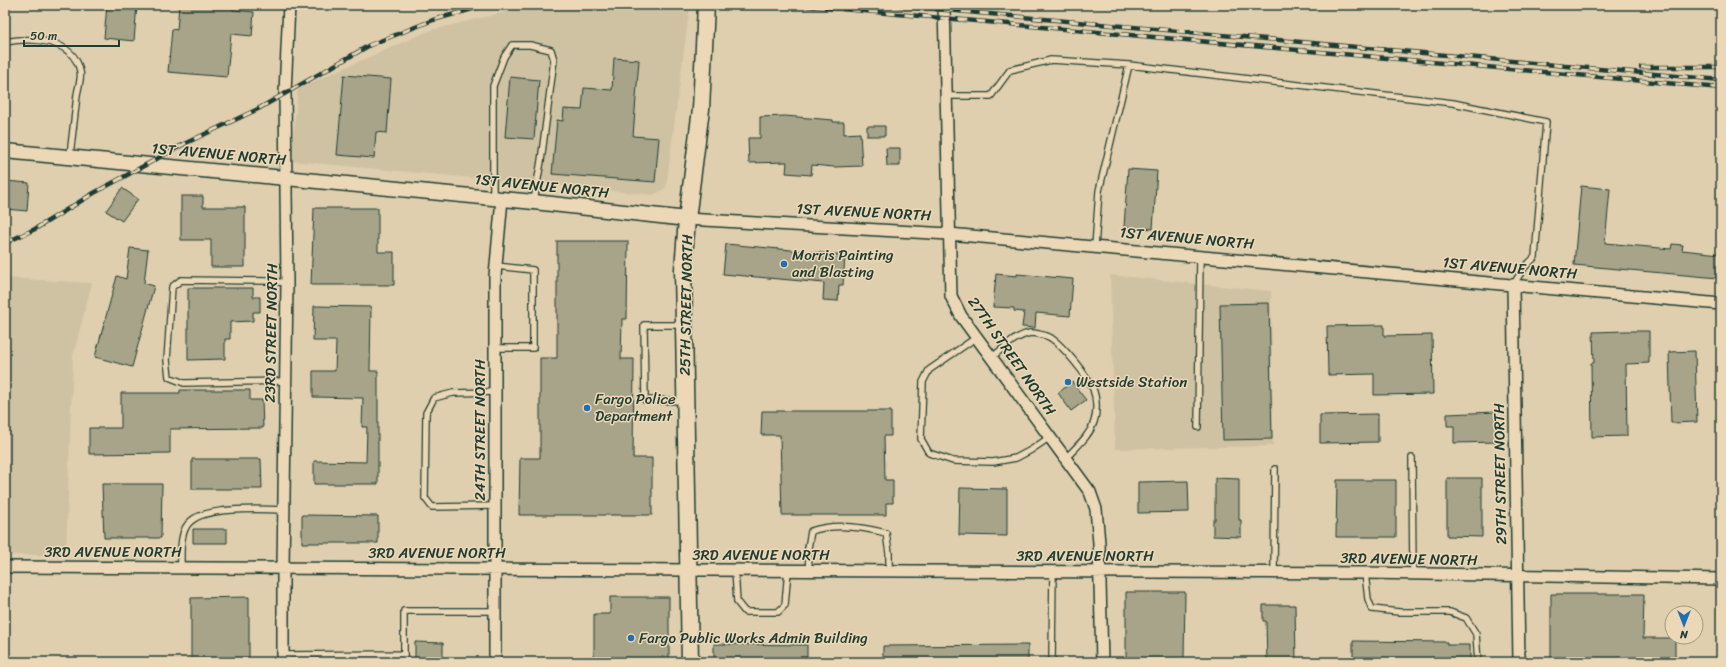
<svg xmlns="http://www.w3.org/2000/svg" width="1726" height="667" font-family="Sriracha,sans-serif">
<rect width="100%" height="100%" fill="#e0cfae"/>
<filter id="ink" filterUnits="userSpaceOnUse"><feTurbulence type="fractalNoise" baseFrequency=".025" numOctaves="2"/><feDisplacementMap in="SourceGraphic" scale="8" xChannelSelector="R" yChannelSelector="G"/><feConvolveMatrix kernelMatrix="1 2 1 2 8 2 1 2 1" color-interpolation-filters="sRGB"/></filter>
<g filter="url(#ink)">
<!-- built -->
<path fill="#cfc2a3" d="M533,5H690L666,188L654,195L291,161L298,88L431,30Z
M1110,275L1271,291L1273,446L1115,449Z
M8,278L92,283L73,356L66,555H5V293Z"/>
<!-- building -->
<path fill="#a7a48a" stroke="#1f3d34" d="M107,5H137L134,41L104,38Z
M179,5H233V10L254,12L252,36L231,34L227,77L168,72L172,29L177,30Z
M614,58L639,60L633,136L659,138L655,182L552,174L557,120L563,121L564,109L582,110L584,88L612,90Z
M344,75L391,79L387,133L376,132L374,158L337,155Z
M510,77L539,80L534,139L505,137Z
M785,116L833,120V122H844V134L860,133L862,166L834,167L812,165L811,175L786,173L787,162L749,163L748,138H760V117Z
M867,126H885V136H867Z
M886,148H900V166H887Z
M1128,169L1157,171L1153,229L1124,227Z
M5,181L29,183L27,211L5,209Z
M1581,186L1610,189L1605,243L1671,249L1672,244L1683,245L1682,250L1720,254L1718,278L1574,265Z
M122,188L138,199L122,221L106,211Z
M181,196H203V207H245V267H211V240H181Z
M314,208H378V252H394V285H311Z
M557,241H628L627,319H622L621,359H634L633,458H652V515H519L520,458H540V358H557Z
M726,244L845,255L843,285H839L838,301L823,300L824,283L723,274Z
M130,248L148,250L144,283L154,286L132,367L95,357L117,276L126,279Z
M996,274L1017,276V274L1073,279L1070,316L1036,313L1035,328L1022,327L1024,312L1014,311V308L993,307Z
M188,288H253V297H260V312H253V321L230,322V339H225V359L188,360Z
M1269,303L1272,439L1223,440L1220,304Z
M314,306L371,307L370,371H378V484H314V461L366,462L367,427H362L363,398L313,397V371H335L336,341H313Z
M1384,325V336L1432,335L1433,394L1374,395V374L1328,375L1327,326Z
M1625,331H1649V363L1626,364L1627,436L1592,437L1591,363H1594L1593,332Z
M1695,351L1697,422L1671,423L1669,352Z
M1072,382L1086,400L1071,411L1058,393Z
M180,390H250V400H262L263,428L170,429V453L89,454V428H121V393H180Z
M762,411H891V436H884L885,480H893V503H886V515H782L780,435H761Z
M1496,412L1497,442L1454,443V426H1447V414Z
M1378,414V442L1320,443V415Z
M192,459H261L262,489H192Z
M1215,478L1239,479V520H1241V537L1213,536V520H1215Z
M1447,478H1482V537L1447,536Z
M1337,480H1396V537H1336Z
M1188,481L1189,512L1138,513V482Z
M102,484H162L161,538H104Z
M960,488L1007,489V536L959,535Z
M302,515L378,516V543H302Z
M193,529H227V543H193Z
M1126,592H1185L1184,661L1126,660Z
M1551,594H1644L1643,638H1675V662H1551Z
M249,597V662H191V598Z
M610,597H669V662H594V614H610Z
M1263,605H1295L1296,662H1267L1266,621H1263Z
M1353,641L1447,642V645H1470V662H1353Z
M415,642L443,643V662H415Z
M714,644L807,645V662H714Z
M1028,645V662H883V646Z"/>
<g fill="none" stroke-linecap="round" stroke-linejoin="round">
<!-- service casing -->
<g stroke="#1f3d34" stroke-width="8">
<path id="service" d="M5,42C31,37 73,38 80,71C82,77 78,88 77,95C75,115 72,136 70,156
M945,96H991L1010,70L1051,60L1129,65L1453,103L1546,122L1535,257L1524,268L1513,285
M493,197V86L504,57L512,45H530L551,50L554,60L541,161L534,201
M1095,247L1099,191L1129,65
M683,325H644L645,400L683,401
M977,337L929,370L923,382L921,439L929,453L953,461L993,462L1016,458L1031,450L1050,437
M495,348H533V270L496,266
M992,357C1004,348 1015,336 1030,333C1035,333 1046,335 1051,338C1063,346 1087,375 1093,389C1097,399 1097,413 1094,422C1089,437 1076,447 1066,458
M286,381L184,383L169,377L167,360L172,287L181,280L271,281L287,283
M495,392L453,393L434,398L426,413L425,498L432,507L495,506
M1198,427L1200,256
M1412,458L1413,574
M181,567C181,554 179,530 191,521C206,507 263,509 284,510
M735,570L737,602L745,612H778L785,605L788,570
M809,570L808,548L811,531C834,523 863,527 886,533L889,553V570
M1274,572L1275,469
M1365,573L1368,599L1372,609L1399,612H1450L1466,618L1476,634L1478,662
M283,655L404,654
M404,662V611H495
M1052,662L1053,571"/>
</g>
<!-- minor casing -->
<g stroke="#1f3d34" stroke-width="14">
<path id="minor" d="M944,5L951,296L961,316L1090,492L1096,509L1099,543L1102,662
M687,219L949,234L1721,304
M1513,285L1519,662
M5,567L1365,573L1721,579
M283,662V568L287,283L285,93L289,5
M495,662V276L502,199"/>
</g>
<!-- tertiary casing -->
<g stroke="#1f3d34" stroke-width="17">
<path id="tertiary" d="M5,151L534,202L687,219"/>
</g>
<!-- secondary casing -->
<g stroke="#1f3d34" stroke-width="19">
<path id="secondary" d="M690,662L683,269L687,219L701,109L706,5"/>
</g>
<!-- service -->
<use href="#service" stroke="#ecd8b6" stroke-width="5.5"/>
<!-- minor -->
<use href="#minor" stroke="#ecd8b6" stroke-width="11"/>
<!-- tertiary -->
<use href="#tertiary" stroke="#ecd8b6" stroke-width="14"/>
<!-- secondary -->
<use href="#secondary" stroke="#ecd8b6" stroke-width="16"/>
<!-- rail casing -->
<g stroke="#1f3d34" stroke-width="4.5">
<path id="rail" d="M797,5L1721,88
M890,5L1721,80
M1641,67H1721
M5,243L35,229L94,193L186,143L258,109L370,45L433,20L487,5"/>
</g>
<!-- rail -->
<use href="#rail" stroke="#ecd8b6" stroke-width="3" stroke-dasharray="9" stroke-linecap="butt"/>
</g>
</g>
<!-- markers -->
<g fill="#1f6fb2" stroke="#ecd8b6" stroke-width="1.5">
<circle cx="784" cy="264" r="4"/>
<circle cx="1068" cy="382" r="4"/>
<circle cx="587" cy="408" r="4"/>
<circle cx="631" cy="638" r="4"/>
</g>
<g text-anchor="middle" stroke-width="3" stroke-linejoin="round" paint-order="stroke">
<!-- street labels -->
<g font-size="15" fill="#1f3d34" stroke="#ecd8b6">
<text transform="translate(219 154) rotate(5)" y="5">1ST AVENUE NORTH</text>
<text transform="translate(542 186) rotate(6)" y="5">1ST AVENUE NORTH</text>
<text transform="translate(864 212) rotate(3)" y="5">1ST AVENUE NORTH</text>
<text transform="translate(1187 238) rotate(5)" y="5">1ST AVENUE NORTH</text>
<text transform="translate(1510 268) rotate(5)" y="5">1ST AVENUE NORTH</text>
<text transform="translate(686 305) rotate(-89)" y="5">25TH STREET NORTH</text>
<text transform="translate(271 333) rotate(-89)" y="5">23RD STREET NORTH</text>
<text transform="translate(1012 356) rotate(55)" y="5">27TH STREET NORTH</text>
<text transform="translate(480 430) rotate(-90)" y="5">24TH STREET NORTH</text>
<text transform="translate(1500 474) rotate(-91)" y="5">29TH STREET NORTH</text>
<text x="113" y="557">3RD AVENUE NORTH</text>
<text x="437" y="558">3RD AVENUE NORTH</text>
<text x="761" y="560">3RD AVENUE NORTH</text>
<text x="1085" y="561">3RD AVENUE NORTH</text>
<text transform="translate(1409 559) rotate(1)" y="5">3RD AVENUE NORTH</text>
</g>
<!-- poi labels -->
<g font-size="15" fill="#1f3d34" stroke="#ecd8b6" text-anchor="start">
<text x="792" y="260">Morris Painting<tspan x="792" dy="17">and Blasting</tspan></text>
<text x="1076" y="387">Westside Station</text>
<text x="595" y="404">Fargo Police<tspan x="595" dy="17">Department</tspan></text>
<text x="639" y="643">Fargo Public Works Admin Building</text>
</g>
</g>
<!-- margin -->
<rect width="1726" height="667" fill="none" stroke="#ecd8b6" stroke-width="20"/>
<rect x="10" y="10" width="1706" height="647" fill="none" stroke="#1f3d34" stroke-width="1.5" filter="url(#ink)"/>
<!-- north arrow -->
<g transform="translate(1684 625) rotate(180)"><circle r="19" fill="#ecd8b6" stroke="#9a9a82"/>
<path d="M0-3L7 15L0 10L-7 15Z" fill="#1f6fb2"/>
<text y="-6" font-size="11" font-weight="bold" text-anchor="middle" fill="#1f3d34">N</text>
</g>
<!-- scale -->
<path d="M24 40v6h95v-6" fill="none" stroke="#1f3d34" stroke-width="2"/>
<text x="30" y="40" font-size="12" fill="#1f3d34" stroke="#ecd8b6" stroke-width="3" paint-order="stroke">50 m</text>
</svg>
